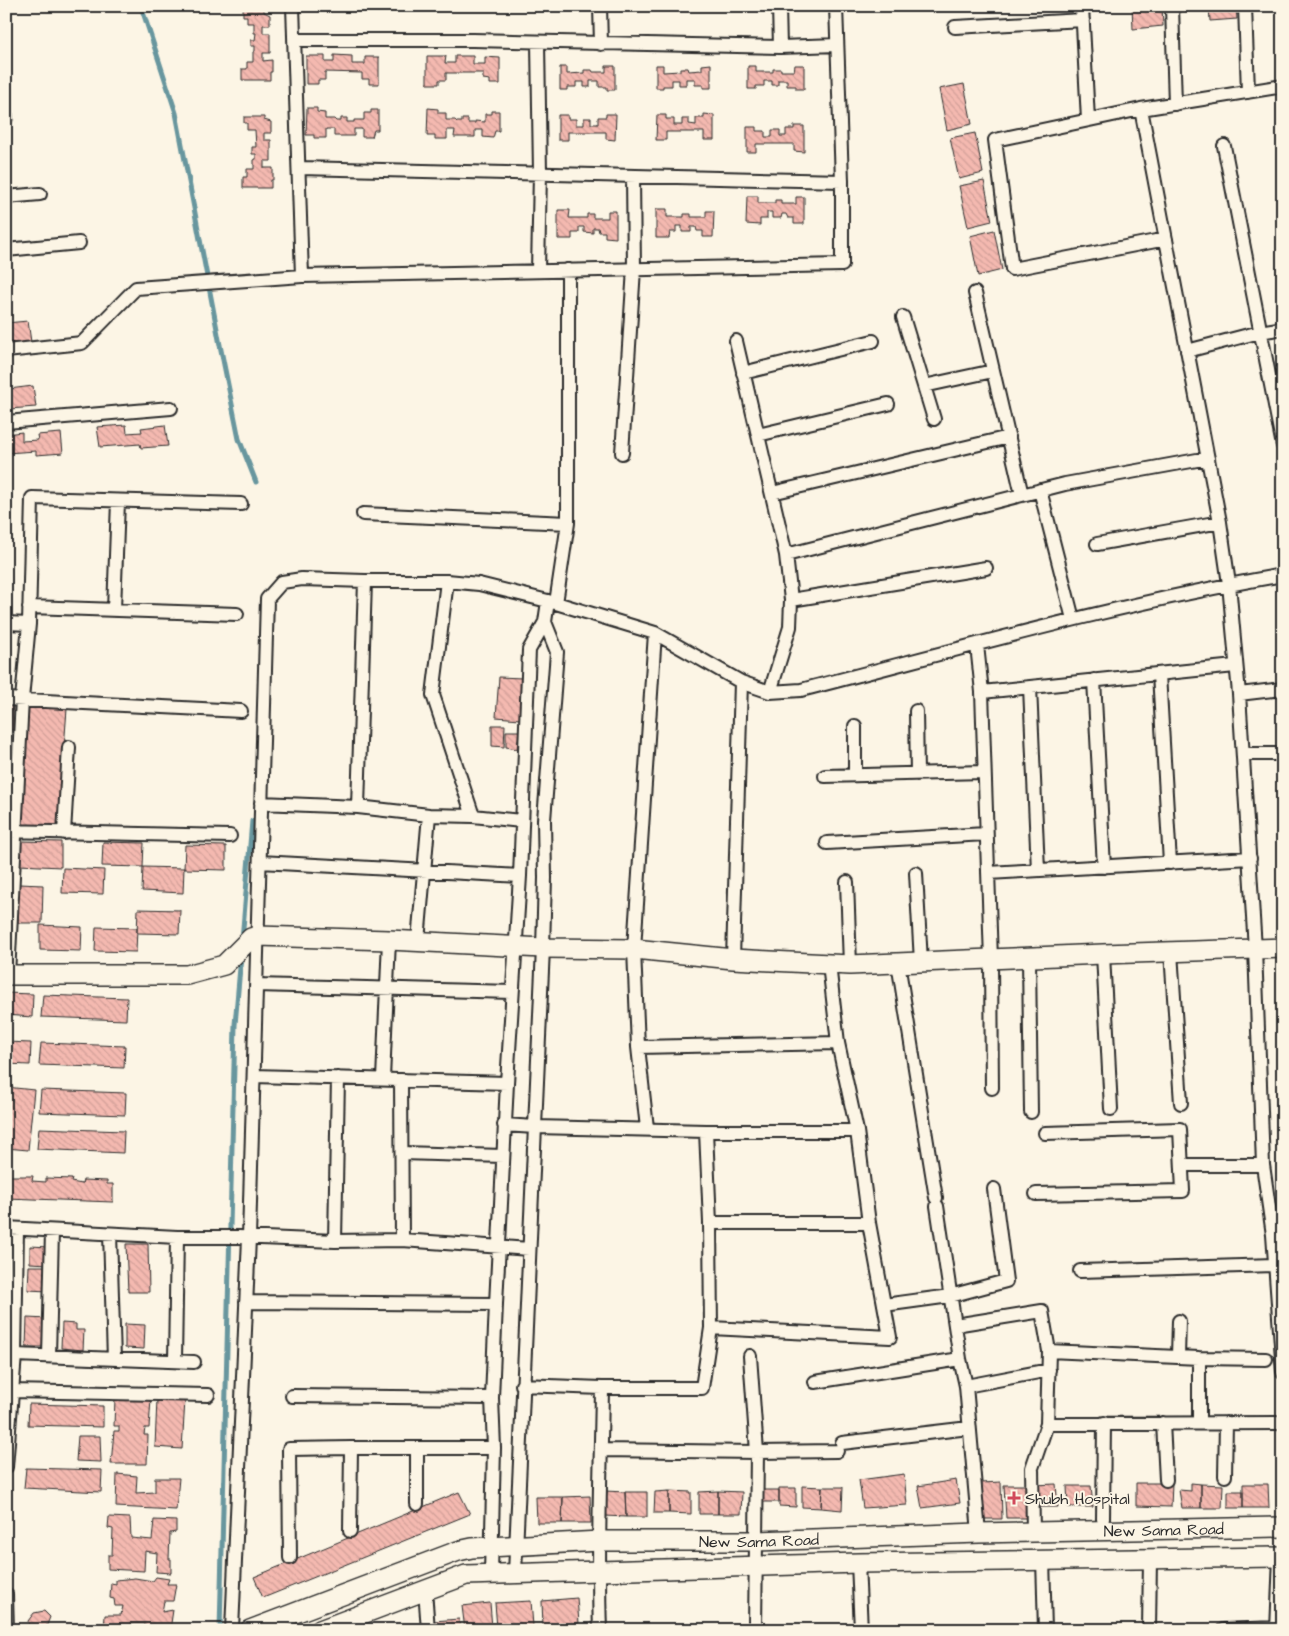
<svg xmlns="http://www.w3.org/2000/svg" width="1289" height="1636" font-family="'Architects Daughter',sans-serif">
<defs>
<pattern id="building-back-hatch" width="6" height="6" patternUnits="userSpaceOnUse" patternTransform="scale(1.25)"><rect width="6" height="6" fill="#f4b9b0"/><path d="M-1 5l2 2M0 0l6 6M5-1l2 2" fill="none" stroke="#d19f98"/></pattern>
</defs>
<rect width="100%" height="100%" fill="#fcf5e5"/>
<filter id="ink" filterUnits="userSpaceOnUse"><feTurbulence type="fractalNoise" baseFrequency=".02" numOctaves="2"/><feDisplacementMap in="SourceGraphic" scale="10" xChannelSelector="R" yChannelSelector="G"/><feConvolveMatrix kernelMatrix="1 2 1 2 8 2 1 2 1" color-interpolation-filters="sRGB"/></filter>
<g filter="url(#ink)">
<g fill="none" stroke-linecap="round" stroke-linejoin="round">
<!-- stream -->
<path stroke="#67969e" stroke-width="5" d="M141,6L176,113L220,345L239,439L256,482
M242,940L252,821
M220,1630L235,1025L241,956"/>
</g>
<!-- building -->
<path fill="url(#building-back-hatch)" stroke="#2b2b2b" d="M1132,6H1162L1163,26L1133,29Z
M1209,6H1236L1237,19L1210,21Z
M243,9H264V12L270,15V25H263V33H270V53H263V61L272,60V72H270V80H242V69H247V62H253V52L255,51V46H251V40H255L256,33H254V23H247V16H243Z
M334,55L352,56V64H365V57H379V84H369V79H362V73L325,72V80H318V84H306V56H325V62H334Z
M427,56H446L445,63H455V56H473V64H485V57L500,58V84H490V80L483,79V73H446V80H439V84H427Z
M711,64V88H703V85H695V79H686V85H679V80H672V86H663V88H656V65H663V72L680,71V68H688L689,71L702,70V65Z
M795,65H804V89H796V86H787V80H778V85H772V81H764V86H756V89H748V66H756V72H773V69H781V71H794Z
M606,66H615V90H607V87H599V81H590V87H584V82H576V87H567V90H560V67H567V74L584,73V70H592L593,72H606Z
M964,84L972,124L947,130L939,89Z
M307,108H317V112L325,113V119H334L336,121H341V118H347V122H354V120H364V113H371V110H378V130H374L372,137H362V129H354V136H334V129H326V138H314V135H306Z
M428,108L438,109V113H446V120H455L457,122H462V119H468V123H475V121L485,122V114H492V111H499V131H495L493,138L483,137V130H475V137H454L455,130H447V139H435V136H427Z
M606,114H616L615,140L606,139V132H568V140H558V115H568V119H576V125H584V118H591V124H598V117H606Z
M704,114L714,115V140H704V132H666V140H656L657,115H666V119H674V125H682V119H689V124L696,125V118H704Z
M244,117H264V120L271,122V133H264V140H271V161H264V168H273V180H271V188H243V177H247V169H254V160L256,159V154H252V147H256L255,130H247V123H244Z
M794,126H804V152L794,151V144H756V152H747V127H756V131H765V137H772V130H780V136H786V129H794Z
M975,133L983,173L959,179L950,138Z
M984,181L992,221L968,227L959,186Z
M747,196H758V203H775V200H781V204H796V197H804V224H794V218H788L786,214H782L781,218H772V212H767V219H760V225L746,224Z
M656,209H667V217H684V214H691V217H706V211H714L713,237H703V231H697L696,227H691V232H682V226H676V232H670L669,238H656Z
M558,210H570L569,218H587V214H593V218H608V211H616V238L605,237V232H599L598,228H593V233L584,232V227H579V233H572V239H558Z
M994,230L1002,270L978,276L970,236Z
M28,321L31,342L6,343V323Z
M33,386L36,407L9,409L8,405H6V393H10L9,389Z
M126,425L127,433L142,432L141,428L165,425L168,446L141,448L140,444L100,447L97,427Z
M22,432V441L38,440L37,435L61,433L63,453L36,455V451L6,453V434Z
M499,677L522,678L520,719L496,717Z
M6,703H13V730L6,729Z
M28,705L67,709L58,827L20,825Z
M492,725H505L504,747L492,746Z
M506,731H519L517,749L506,747Z
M6,736H12L11,762H6Z
M6,768H10L9,795H6Z
M20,841L61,842V867L19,865Z
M103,842L144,843L143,867L102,866Z
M185,845L226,846V870L184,869Z
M143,867L184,868L183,893L142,891Z
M63,868L104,870L103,894L62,893Z
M19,884L43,885L42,923H18Z
M138,909L180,910L179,934L137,933Z
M40,925L82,927L81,951L40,950Z
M96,927L137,928L136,952L95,951Z
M6,993L33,994L32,1017L6,1015Z
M43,995L127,998L126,1020L41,1017Z
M6,1042L31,1043L30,1065L6,1064Z
M41,1043L125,1046L124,1068L39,1065Z
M6,1087L34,1090L28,1150L6,1148Z
M41,1090L126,1093L125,1115L39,1112Z
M39,1128L124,1131L123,1153L37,1149Z
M9,1176H33L32,1181L46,1182V1178L72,1179L71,1182L82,1184L83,1180L107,1181V1184H113V1202L6,1198V1180H8Z
M126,1244H148L149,1292H128Z
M30,1246L49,1247V1264L30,1263Z
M29,1266H49L48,1291L28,1290Z
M27,1318L48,1319L47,1347H26Z
M62,1323L76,1324V1330H84L83,1350L61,1348Z
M125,1324L145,1325L144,1349L125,1348Z
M115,1398L151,1399L149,1428H145L144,1435H148L147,1464H111L114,1431H119V1426H114Z
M157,1399L185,1400L182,1449L155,1447Z
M29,1404L103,1406V1427L28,1425Z
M78,1436H100L101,1462L76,1461Z
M26,1468L102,1470L101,1492L24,1488Z
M117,1474L137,1476L136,1493L155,1492V1478H179L176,1510L116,1507Z
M904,1474L907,1505L863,1508L859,1480Z
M956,1480L960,1503L922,1508L918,1486Z
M1001,1482L1002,1519H981V1483Z
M1136,1483H1172L1171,1507L1136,1506Z
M1191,1483L1201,1484V1508H1182L1179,1490L1191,1491Z
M1056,1484L1058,1507H1033V1485Z
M1201,1484L1223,1485L1222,1508H1201Z
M1243,1484H1268L1269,1508H1243Z
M1004,1485H1028L1029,1518H1006Z
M802,1486L822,1487L821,1508L802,1507Z
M1067,1486H1091L1093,1507H1068Z
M822,1487H843L842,1510L821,1508Z
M779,1488H796V1507L779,1506Z
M761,1490H779V1502H761Z
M605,1491L625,1492L626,1517L605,1516Z
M669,1491L691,1492V1514L669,1513Z
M669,1491V1513H654L655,1492Z
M718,1491L742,1492L741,1514H718Z
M718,1491V1514H699V1492Z
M1228,1491H1243V1508H1228Z
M459,1492L470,1514L263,1598L254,1577Z
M625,1492H647V1517H626Z
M590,1496L591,1523H562L563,1497Z
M536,1497H563L562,1523H537Z
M109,1517L130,1518L131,1538L152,1540L154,1520L176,1521V1532L170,1533L169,1559H171V1573L156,1572L157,1553L145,1551L144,1571L108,1569V1555H112L113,1529L108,1528Z
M156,1577L169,1579L167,1584H176L173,1601H164L162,1612L173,1610L170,1630H144L145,1624H131V1630H104L105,1615H121L123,1606H115L114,1599L110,1598L111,1583L116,1584V1580L135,1578L153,1581Z
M577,1598L579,1623L543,1626L542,1601Z
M531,1601L533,1626L497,1628L495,1603Z
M490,1603L492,1628L465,1630L462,1606Z
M44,1611L50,1617L45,1630H30L28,1621L34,1613Z
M459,1619L460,1630H434V1621Z
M1092,1625L1093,1630H1050V1626Z"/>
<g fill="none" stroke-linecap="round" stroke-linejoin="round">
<!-- street casing -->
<g stroke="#2b2b2b" stroke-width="16">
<path id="street" d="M293,6L302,276
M600,6L601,44
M779,6L780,47
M1082,6L1088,120
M1172,6L1175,104
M1245,6L1248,92
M955,27L1083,20
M294,40H473L780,47L837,45
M1141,109L1220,522L1229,584L1239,694L1255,949L1263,1165L1273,1235L1283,1372
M6,117V118
M1224,146L1283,446
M300,168L842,181
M6,197L40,194
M1166,239L1012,269L995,140L1141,109L1283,86
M6,250L79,243
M538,271L540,173L538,42
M975,293L1022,495
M903,317L934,419
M736,341L786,555L791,600L790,627L770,692
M6,351L82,343L136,288L302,276L842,265V181L836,6
M1187,351L1260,332L1283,328
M743,373L873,341
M924,386L993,371
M6,422L171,408
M758,435L888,404
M622,453L634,269L633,176
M1040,490L1073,619
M772,493L1009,437
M363,514L568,523
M1097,544L1220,522
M786,555L1065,484L1208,458
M447,581L433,695L473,816
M791,600L986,568
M556,603L568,523V270
M29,607L237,614
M114,610L118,501
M6,623L29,624
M655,633L634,949L638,1047L838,1043
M977,645L982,692L991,960L992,1088
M1159,674L1170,863
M1094,680L1104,867
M1030,687L1038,870
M982,692L1235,666
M1239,694L1283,689
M6,699L241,711
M916,711L917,774
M855,726V775
M1243,754H1283
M825,776L984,772
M261,803L358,807L429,815L473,816L521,821
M358,807L365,581
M6,831L230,836
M64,833L69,747
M827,843L986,834
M260,862L520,876
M916,873L921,962
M988,873L1250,858
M847,882L850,965
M418,941L429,815
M1171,952L1181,1103
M1103,954L1111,1109
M1029,958L1031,1112
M733,959L741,682
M898,963L936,1198
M8,975L22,699L29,624L32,498L241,504
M257,985L512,992
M638,1047L647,1128
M254,1076L507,1083
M383,1079L389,940
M401,1080L402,1240
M504,1125L535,1127L706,1131H857
M402,1153L503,1156
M1183,1165H1263
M1036,1194L1183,1191L1180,1129L1045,1133
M937,1206L960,1359L966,1386L979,1533
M710,1223H869
M6,1228L177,1237H239L335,1241L402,1240L529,1249
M110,1234L114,1359
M335,1241L338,1078
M1080,1271L1274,1265
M246,1302L496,1304
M884,1305L950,1296L1006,1281L994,1189
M955,1325L1042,1311L1049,1351L1047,1424L1032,1468L1033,1532
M711,1328L890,1337L869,1223L857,1131L838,1043L829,964
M1049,1351L1199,1358L1266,1359
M15,1355L194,1362
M49,1356L52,1231
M750,1356L757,1452L755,1630
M1178,1356L1179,1321
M175,1361L177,1237
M815,1382L960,1359
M522,1385L602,1388H702L711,1328L710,1223L706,1131
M966,1386L1049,1370
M11,1391L208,1395
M292,1396L492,1398
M1163,1423L1166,1480
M1199,1423V1358
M1047,1424L1283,1423
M842,1443L969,1428
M417,1449V1504
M601,1450L757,1452L837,1451
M6,1467L15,1355L17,1229
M1225,1476L1226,1423
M1103,1519L1104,1423
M350,1531L351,1448
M290,1558L289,1449L351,1448H494
M1043,1559L1045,1630
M858,1563L861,1630
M515,1573L543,948L545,878L544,820L557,652L545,622
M491,1574L494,1448L492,1398L496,1304L507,1083L520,876L529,650L545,622L548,601
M425,1590L428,1630
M6,1594L7,1630
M232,1630L249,1238L267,599L282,582L302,579L365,581H447L479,584L556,603L655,633L741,682L770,692L801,690C961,649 1120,603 1283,575
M600,1630C597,1549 601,1468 602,1388
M1149,1630L1150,1559
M1223,1630L1277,1628
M1277,1630L1280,1557"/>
</g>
<!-- secondary casing -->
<g stroke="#2b2b2b" stroke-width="22">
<g id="secondary">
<path d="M6,975H187L224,965L251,938L258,936L389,940L543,948L634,949L733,959L850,965L1103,954L1283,948"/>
<path id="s1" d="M250,1630L458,1551L472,1548L600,1541H757L979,1533L1283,1527"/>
<path d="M320,1630L466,1575L858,1563L1283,1557"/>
</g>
</g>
<!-- street -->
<use href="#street" stroke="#fcf5e5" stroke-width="12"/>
<!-- secondary -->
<use href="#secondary" stroke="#fcf5e5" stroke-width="19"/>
</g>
</g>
<!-- markers -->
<path fill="#d1495b" stroke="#fcf5e5" stroke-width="2" d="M1011.5 1490.5h5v5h5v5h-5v5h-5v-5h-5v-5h5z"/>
<g text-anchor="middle" stroke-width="4" stroke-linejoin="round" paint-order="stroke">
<!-- poi labels -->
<g font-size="16" fill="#2b2b2b" stroke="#fcf5e5" text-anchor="start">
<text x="1025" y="1504">Shubh Hospital</text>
</g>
<!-- street labels -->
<g font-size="16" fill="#2b2b2b" stroke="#fcf5e5">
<text dy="6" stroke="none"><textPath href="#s1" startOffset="929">New Sama Road</textPath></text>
<text dy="6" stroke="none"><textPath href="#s1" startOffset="524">New Sama Road</textPath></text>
</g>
</g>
<!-- margin -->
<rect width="1289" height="1636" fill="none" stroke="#fcf5e5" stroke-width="25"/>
<rect x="12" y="12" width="1264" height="1611" fill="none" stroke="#2b2b2b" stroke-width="2" filter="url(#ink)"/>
</svg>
